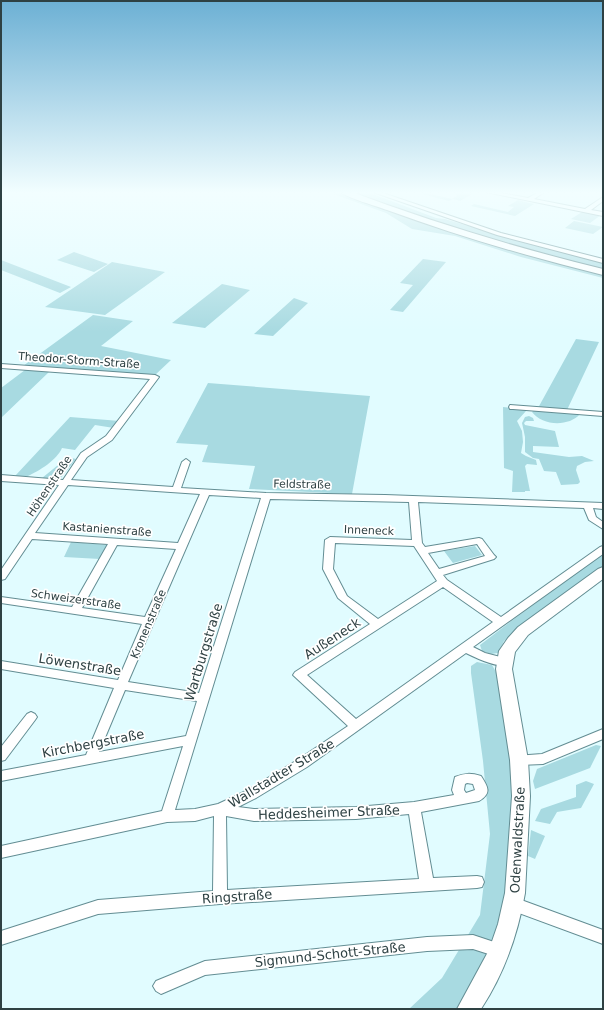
<svg xmlns="http://www.w3.org/2000/svg" width="604" height="1010" font-family="'DejaVu Sans',sans-serif">
<rect width="100%" height="100%" fill="#e1fcff"/>
<!-- green -->
<path fill="#a8dae1" d="M325,191H337L394,213L456,234L603,275V278L521,257L455,236L412,229L386,213Z
M352,191H365L436,218L445,219L525,243L603,263V269L490,239L428,219Z
M458,191L476,192L460,201L453,199L449,201L418,193L421,192L452,199L457,196L454,193Z
M518,200L534,204L515,216L471,206L474,204L508,212L514,207L508,206Z
M582,212L601,215L590,223L571,219Z
M574,221L603,227L593,234L565,228Z
M74,252L108,264L94,272L57,260Z
M423,259L446,262L403,312L390,310L413,285L400,283Z
M1,260L71,287L60,293L1,270Z
M112,262L165,272L105,315L45,307Z
M222,284L250,290L205,328L172,323Z
M294,298L308,303L273,336L254,334Z
M93,315L133,321L101,346L171,360L154,376L23,366Z
M576,339L599,342L567,410L538,408Z
M25,370L49,372L1,418V388Z
M208,383L370,396L352,494L249,489L255,466L202,462L208,445L176,443Z
M503,407L524,409L526,411L517,421L522,431L523,442L521,453L526,456L536,460L537,465L527,464L525,466L530,491H525V492H512L513,471L504,468Z
M534,410L580,414C569,427 542,426 532,412Z
M529,416L533,418L534,421H526L524,423L525,425L555,431L559,447L533,446V452L569,457L582,456L594,461L585,462L577,466L576,470L580,482L578,484L561,485L556,472L544,471L539,459L533,458L525,452V437L522,423L525,417Z
M70,417L120,421L114,428L95,425L75,450L62,448C57,460 39,471 28,476C24,477 19,476 15,476Z
M68,457L76,459L60,479L42,478Z
M71,542L109,545L100,559L64,557Z
M475,546L482,555L453,563L444,551Z
M603,554V566L504,641L498,653L491,654L482,651L480,645L514,619Z
M477,662L492,665L496,672L515,767L504,911L490,957L457,1009H409L442,978L480,915L490,834L483,761L471,673V666Z
M596,745L601,746L590,768L535,789L533,781L537,769Z
M586,781L594,784L581,808L557,812L550,824L535,821L541,809L576,797V785Z
M531,830L545,836L535,859L528,856Z"/>
<g fill="none" stroke-linecap="round" stroke-linejoin="round">
<!-- street casing -->
<g stroke="#638d93" stroke-width="2">
<path id="street" d="M370,191H377L501,233L603,259V263L497,235Z
M481,191H490L528,198L541,191H546L534,199L585,209L603,197V201L591,210L603,212V216Z
M1,364L155,375L159,377L112,440L87,457L71,480L173,487L182,462L186,459L190,462L181,488L266,493L385,495L603,503V509L593,508L596,517L603,522V529L589,520L584,508L418,502L422,543L425,547L479,538L482,539L494,555L496,557L494,559L443,575L447,580L501,617L600,547L603,546V554L473,647L485,653L508,659L510,662L508,665C498,668 476,658 466,653L307,767L256,798L238,807L254,809L356,807L414,802L454,795L452,790L455,777C465,773 471,773 481,776C488,787 492,793 479,801L421,812L433,878L477,876L482,877L484,882L482,887L477,888L220,904L98,914L1,945V931L98,900L213,891L214,816L195,821L167,822L1,858V846L162,811L183,746L1,781V771L86,755L114,688L1,669V661L118,680L142,624L1,603V597L72,607L108,544L32,539L5,579L1,580V570L59,485L1,481V475L63,480L81,453L106,436L150,379L1,368ZM68,485L200,494L178,543L35,533ZM209,495L261,498L199,693L128,682ZM270,499L409,502L412,540L330,537L325,540L323,569L338,598L370,624L295,672L293,675L348,726L299,759L248,790L218,804L195,809L175,810ZM335,543L414,546L437,581L378,619L347,596L333,569ZM477,544L485,556L439,569L428,553ZM117,545L176,549L145,617L82,608ZM443,587L493,622L356,719L307,675ZM125,690L197,701L186,736L99,752ZM467,783L473,784L475,790L466,793L464,790L465,784ZM409,814L419,879L227,890L226,816L254,821L356,819Z
M510,405L603,412V416L513,409H510L509,407Z
M31,712L35,714L37,717L35,720L5,760L1,761V747L27,714Z
M603,729V739L543,764L519,765L515,764L513,760L515,756L542,754Z
M513,897L603,930V944L508,909L506,904L508,899Z
M473,935L506,946L508,951L506,956L501,958L473,949L427,951L205,975L161,994L156,991L153,986L156,981L205,961L427,937Z"/>
</g>
<!-- secondary casing -->
<g stroke="#638d93" stroke-width="2">
<path id="secondary" d="M339,191H349C432,222 517,248 603,269V275C530,257 458,236 387,210C376,206 347,198 339,191Z
M603,567V579L528,635L515,652L512,669L528,760L530,796L525,893C518,934 504,974 481,1009H457L489,950L498,924L505,893L512,796L510,760L496,669L499,651L508,638L518,627L598,569Z"/>
</g>
<!-- street -->
<use href="#street" fill="#fff" fill-rule="evenodd"/>
<!-- secondary -->
<use href="#secondary" fill="#fff" fill-rule="evenodd"/>
</g>
<!-- sky -->
<linearGradient id="sky" x2="0" y2="1"><stop stop-color="#6cb0d4"/><stop offset="0.58" stop-color="#f2feff"/><stop offset="1" stop-color="#f2feff" stop-opacity="0"/></linearGradient>
<rect width="604" height="332" fill="url(#sky)"/>
<g text-anchor="middle" stroke-width="3.5" stroke-linejoin="round" paint-order="stroke">
<!-- street labels -->
<g font-size="11" fill="#2e4143" stroke="#fff">
<text transform="translate(79 360) rotate(4)" y="4">Theodor-Storm-Straße</text>
<text transform="translate(302 484) rotate(1)" y="4">Feldstraße</text>
<text transform="translate(49 486) rotate(-56)" y="4">Höhenstraße</text>
<text transform="translate(107 529) rotate(4)" y="4">Kastanienstraße</text>
<text transform="translate(369 530) rotate(2)" y="4">Inneneck</text>
<text transform="translate(76 599) rotate(8)" y="4">Schweizerstraße</text>
<text transform="translate(148 624) rotate(-67)" y="4">Kronenstraße</text>
</g>
<!-- near-street labels -->
<g font-size="13" fill="#2e4143" stroke="#fff">
<text transform="translate(332 638) rotate(-33)" y="5">Außeneck</text>
<text transform="translate(203 652) rotate(-73)" y="5">Wartburgstraße</text>
<text transform="translate(80 664) rotate(9)" y="5">Löwenstraße</text>
<text transform="translate(93 743) rotate(-11)" y="5">Kirchbergstraße</text>
<text transform="translate(281 773) rotate(-31)" y="5">Wallstadter Straße</text>
<text transform="translate(329 812) rotate(-2)" y="5">Heddesheimer Straße</text>
<text transform="translate(517 840) rotate(-87)" y="5">Odenwaldstraße</text>
<text transform="translate(237 896) rotate(-4)" y="5">Ringstraße</text>
<text transform="translate(330 954) rotate(-6)" y="5">Sigmund-Schott-Straße</text>
</g>
</g>
<!-- border -->
<rect width="604" height="1010" fill="none" stroke="#2e4143" stroke-width="4"/>
</svg>
